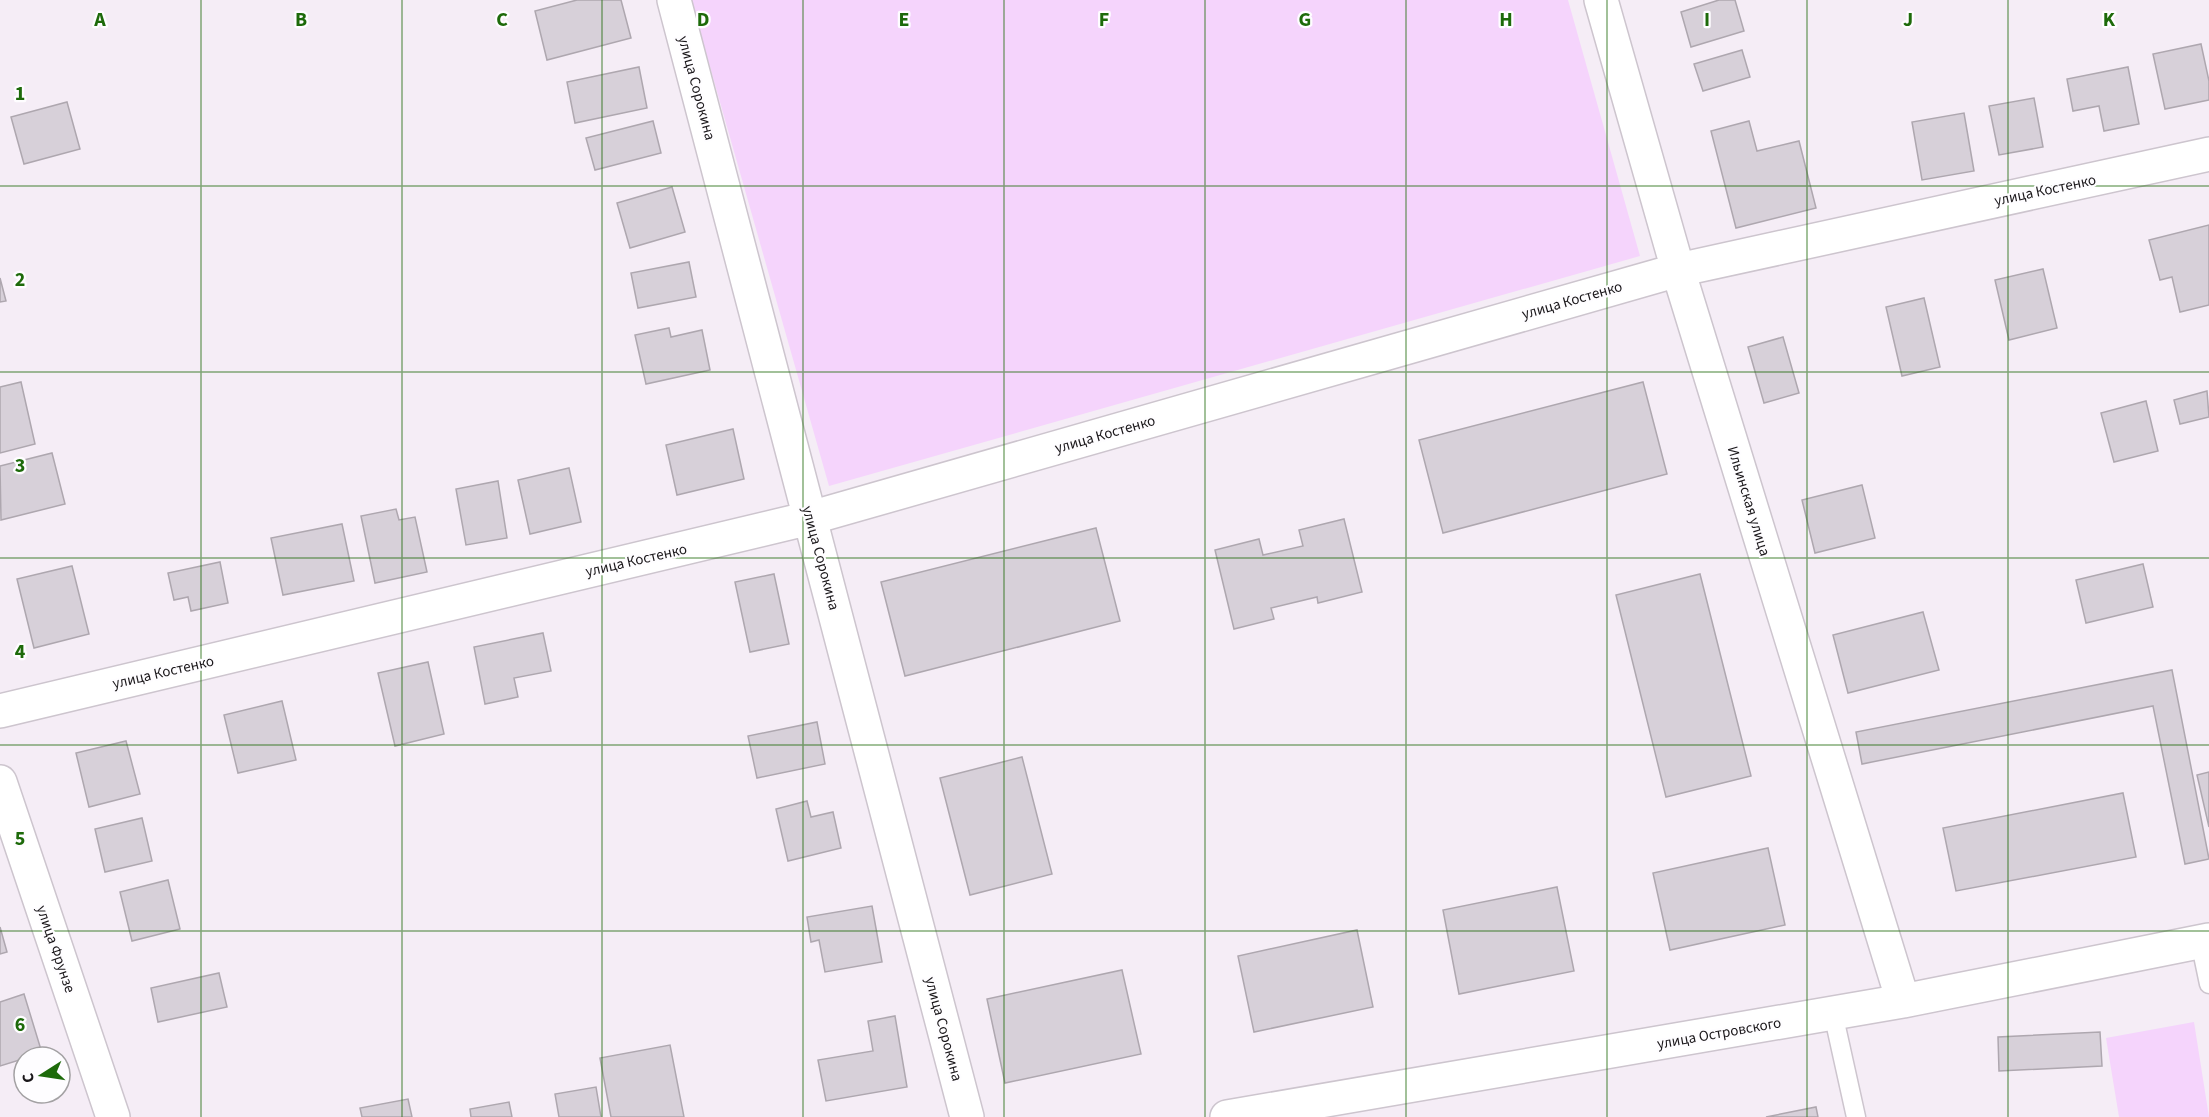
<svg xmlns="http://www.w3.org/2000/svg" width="2209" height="1117" font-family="'Source Sans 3',sans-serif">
<rect width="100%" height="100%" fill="#f5edf6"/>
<!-- green -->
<path fill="#f5d4fc" d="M691,0H1568L1640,256L829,486Z
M2194,1022L2209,1117H2119L2106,1038Z"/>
<!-- building -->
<path fill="#d7d0d9" stroke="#aea7af" stroke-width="1.5" d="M577,0H621L631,38L547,60L535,11Z
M1719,0H1735L1744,31L1691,47L1681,12Z
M2201,44L2209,81V100L2165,109L2153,54Z
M1742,50L1750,77L1703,91L1694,64Z
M639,67L647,108L575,123L567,82Z
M2128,67L2139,124L2104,131L2099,106L2073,111L2067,79Z
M2034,98L2043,147L1999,155L1989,106Z
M67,102L80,149L24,164L11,117Z
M1964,113L1974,171L1922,180L1912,122Z
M653,121L661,153L595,170L586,138Z
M1749,121L1757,151L1799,141L1816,208L1736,228L1711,131Z
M672,187L685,232L630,248L617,203Z
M2209,225V305L2180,312L2172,277L2160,280L2149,240Z
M689,262L696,297L638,308L631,273Z
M2043,269L2057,328L2009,340L1995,280Z
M0,278L6,301L0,302Z
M1924,298L1940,367L1902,376L1886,307Z
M669,328L671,337L702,330L710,370L646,384L635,335Z
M1783,337L1799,393L1764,403L1748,347Z
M21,382L35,444L0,453V387Z
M1643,382L1667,474L1443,533L1419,440Z
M2207,391L2209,417L2180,424L2174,400Z
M2146,401L2158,451L2114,462L2101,413Z
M733,429L744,479L677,495L666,445Z
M52,453L65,504L1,520L0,466Z
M569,468L581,522L530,534L518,480Z
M498,481L507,538L466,545L456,489Z
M1862,485L1875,538L1815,553L1802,500Z
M396,509L399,520L415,517L427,572L375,583L361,516Z
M1344,519L1362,592L1318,603L1317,597L1271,608L1274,619L1234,629L1215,550L1259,539L1263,555L1303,546L1299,530Z
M342,524L354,581L283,595L271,538Z
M1096,528L1120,621L905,676L881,582Z
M220,562L228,603L191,611L188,597L174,600L168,573Z
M2143,564L2153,607L2086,623L2076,580Z
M72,566L89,634L34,648L17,579Z
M774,574L789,644L750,652L735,582Z
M1700,574L1751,776L1666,797L1616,595Z
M1923,612L1939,670L1848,693L1833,635Z
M543,633L551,671L514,678L518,697L485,704L474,647Z
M428,662L444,734L395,746L378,673Z
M2172,670L2209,859L2185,864L2153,706L1862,764L1856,732Z
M282,701L296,760L238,773L224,715Z
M817,722L825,764L757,778L748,736Z
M126,741L140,794L89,807L76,753Z
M1022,757L1052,874L970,895L940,778Z
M2209,772V827L2197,775Z
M2123,793L2136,857L1956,891L1943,828Z
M807,801L811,817L833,812L841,848L788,861L776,809Z
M142,818L152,861L105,872L95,829Z
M1768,848L1785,925L1670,950L1653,873Z
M168,880L180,929L132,941L120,892Z
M1557,887L1574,971L1459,994L1443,910Z
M872,906L882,962L825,972L819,940L811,942L807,917Z
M0,927L7,952L0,954Z
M1357,930L1373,1007L1254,1032L1238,956Z
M1122,970L1141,1054L1005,1083L987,999Z
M219,973L227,1007L158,1022L151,988Z
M24,994L42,1053L0,1066V1002Z
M895,1016L907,1087L826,1101L818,1060L873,1051L868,1021Z
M2100,1032L2102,1066L1999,1071L1998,1037Z
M670,1045L684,1117H611L600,1058Z
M596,1087L601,1117H559L555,1094Z
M408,1099L412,1117H362L360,1108Z
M509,1102L512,1117H471L470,1109Z
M1816,1107L1818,1117H1766Z"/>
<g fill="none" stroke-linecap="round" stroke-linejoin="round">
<!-- service casing -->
<g stroke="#cdc5ce" stroke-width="21">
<path id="service" d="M2200,941L2209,984
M1833,1013L1856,1117"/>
</g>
<!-- minor casing -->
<g stroke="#cdc5ce" stroke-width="36">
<path id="minor" d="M674,0L967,1117
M1601,0L1678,270L1903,1001
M0,711L810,518L1678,270L2209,154
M0,782L113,1117
M1227,1117L1903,1001L2209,940"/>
</g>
<!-- service -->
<use href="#service" stroke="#fff" stroke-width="18"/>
<!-- minor -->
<use href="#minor" stroke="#fff" stroke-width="33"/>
</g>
<!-- grid -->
<path fill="none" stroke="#1d6a0a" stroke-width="1.5" stroke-opacity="0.55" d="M201,0V1117M402,0V1117M602,0V1117M803,0V1117M1004,0V1117M1205,0V1117M1406,0V1117M1607,0V1117M1807,0V1117M2008,0V1117M0,186H2209M0,372H2209M0,558H2209M0,745H2209M0,931H2209"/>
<g text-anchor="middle" stroke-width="4.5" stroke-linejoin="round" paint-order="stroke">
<!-- street labels -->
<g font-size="15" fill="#1a171a" stroke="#fefdff">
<text transform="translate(697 88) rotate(75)" y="5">улица Сорокина</text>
<text transform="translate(2045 190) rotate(-12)" y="5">улица Костенко</text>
<text transform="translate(1572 300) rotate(-16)" y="5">улица Костенко</text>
<text transform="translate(1105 434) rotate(-16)" y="5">улица Костенко</text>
<text transform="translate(1749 501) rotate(73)" y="5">Ильинская улица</text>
<text transform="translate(821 558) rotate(75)" y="5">улица Сорокина</text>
<text transform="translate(636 560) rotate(-13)" y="5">улица Костенко</text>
<text transform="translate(163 672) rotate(-13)" y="5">улица Костенко</text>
<text transform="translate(56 949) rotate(71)" y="5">улица Фрунзе</text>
<text transform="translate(944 1029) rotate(75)" y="5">улица Сорокина</text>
<text transform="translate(1719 1033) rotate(-10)" y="5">улица Островского</text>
</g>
</g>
<g font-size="20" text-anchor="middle" font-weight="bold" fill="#1d6a0a" stroke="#fefdff" stroke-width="4.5" stroke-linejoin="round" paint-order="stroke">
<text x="100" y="26">A</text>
<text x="301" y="26">B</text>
<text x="502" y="26">C</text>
<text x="703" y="26">D</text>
<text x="904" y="26">E</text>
<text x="1104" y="26">F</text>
<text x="1305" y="26">G</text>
<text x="1506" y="26">H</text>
<text x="1707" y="26">I</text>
<text x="1908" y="26">J</text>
<text x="2109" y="26">K</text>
<text x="20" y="100">1</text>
<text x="20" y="286">2</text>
<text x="20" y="472">3</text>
<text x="20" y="658">4</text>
<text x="20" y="845">5</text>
<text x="20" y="1031">6</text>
</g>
<!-- north arrow -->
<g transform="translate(42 1075) rotate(258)"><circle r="28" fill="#fefdff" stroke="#a3a1a3" stroke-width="1.5"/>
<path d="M0-4.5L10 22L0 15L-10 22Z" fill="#1d6a0a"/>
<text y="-9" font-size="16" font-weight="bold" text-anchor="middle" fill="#1a171a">С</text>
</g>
</svg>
